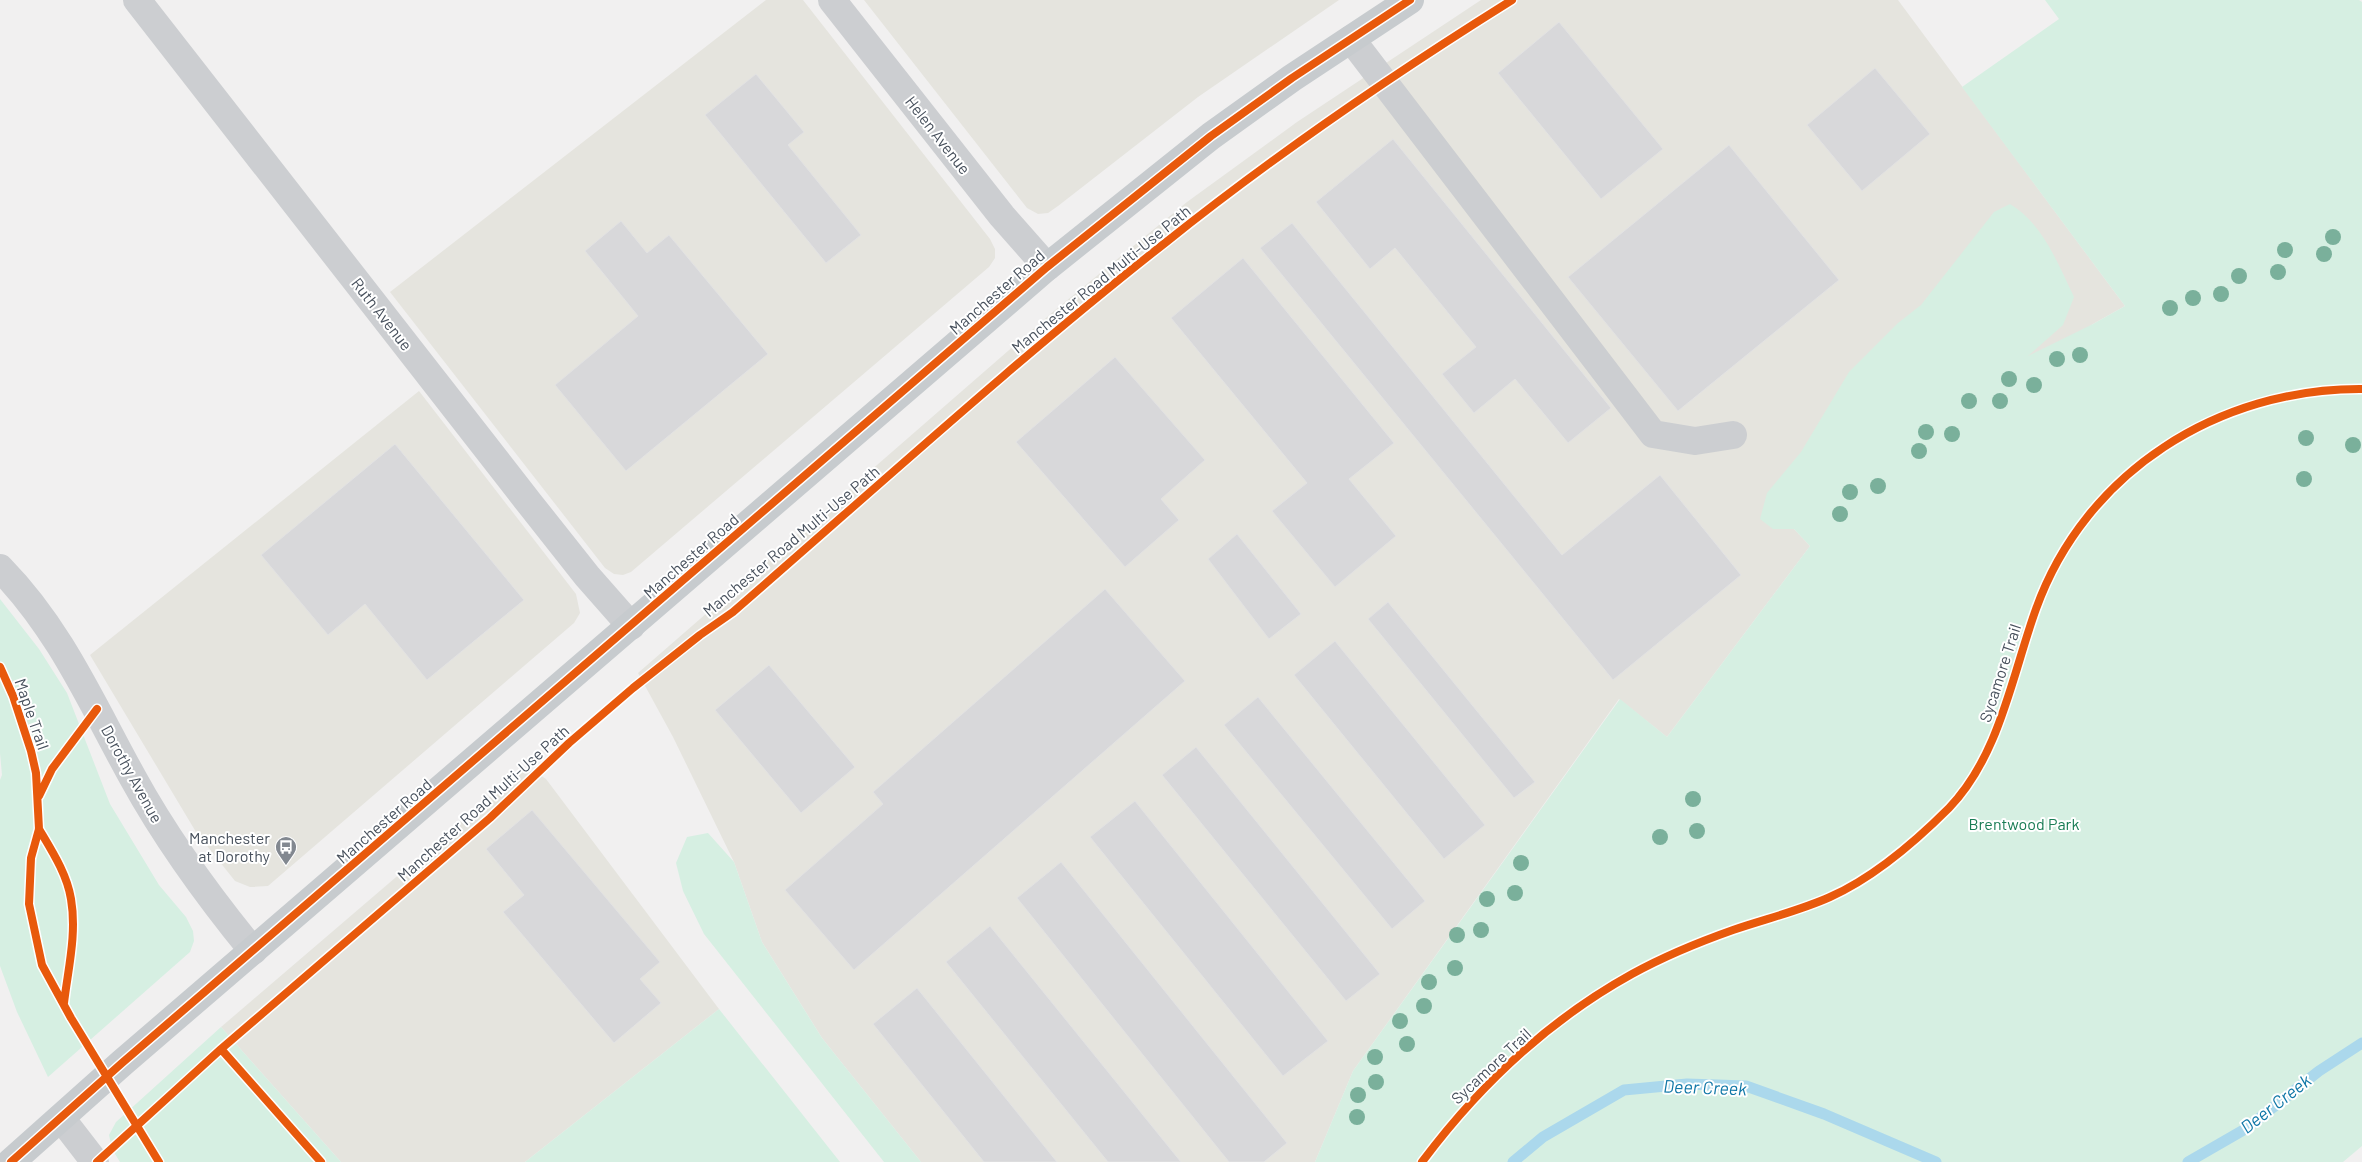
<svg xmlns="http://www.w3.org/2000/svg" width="2362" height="1162" font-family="Barlow,sans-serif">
<rect width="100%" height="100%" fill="#f1f0f0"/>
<!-- commercial -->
<path fill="#e5e4de" d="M766,0H803L990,239L995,249V258L989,267L631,572L623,575L614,574L605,568L390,292Z
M864,0H1339L1198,97L1058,206L1048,213L1038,214L1027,208Z
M1481,0H1898L2125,306L2093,324L1794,529L1810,546L1667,737L1619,699L1353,1071L1315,1162H921L822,1038L762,942L734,862L673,737L638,673L1054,311L1187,202L1297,122Z
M419,391L576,594L580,613L574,623L268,886L250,887L235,881L196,832L90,655Z
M526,770L537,773L546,779L719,1009L525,1162H341L221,1027L514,776Z"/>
<!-- green -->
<path fill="#d6efe2" d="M2045,0H2359L2362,2V1146L2343,1162H1315L1353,1071L1620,699L1667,737L1810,546L1794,529H1773L1760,519L1767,493L1801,452L1849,372L1898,323L1921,305L1994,212L2010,204C2043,224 2057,262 2074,297L2063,325L2028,356L2093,324L2125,306L1962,87L2059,19Z
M0,599L39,649L67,693L110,804L159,885L186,917L193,931L194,941L190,952L48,1077L17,1012L0,966V780L2,775L0,753Z
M708,833L734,862L762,942L822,1038L921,1162H884L704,934L683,891L676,863L687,837Z
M719,1009L840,1162H525Z
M221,1027L341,1162H120L112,1149L109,1135L116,1122Z"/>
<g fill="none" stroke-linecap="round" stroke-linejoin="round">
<!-- stream -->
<path stroke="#abd8ec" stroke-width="11" d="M1513,1162L1543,1137L1624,1090L1687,1084L1746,1086L1824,1114L1936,1162
M2188,1162L2247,1128L2319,1071L2362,1043"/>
</g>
<!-- building -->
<path fill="#d8d8da" stroke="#e2e2e3" d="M1559,22L1663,149L1601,199L1498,73Z
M1875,68L1930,134L1862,191L1807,125Z
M756,74L804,132L788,145L861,235L826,263L705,115Z
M1393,139L1611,408L1568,443L1515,379L1474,413L1442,374L1476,347L1395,248L1370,269L1316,202Z
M1729,145L1839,280L1678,411L1568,277Z
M621,221L647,253L669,235L768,354L626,471L555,385L638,316L585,251Z
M1292,223L1562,555L1660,475L1741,575L1613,680L1260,248Z
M1243,258L1394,443L1349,479L1396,536L1335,587L1272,511L1307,483L1171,318Z
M1115,357L1205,460L1161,499L1179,520L1125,567L1016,442Z
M395,444L524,600L427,680L365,604L328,635L261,555Z
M1237,534L1301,614L1269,639L1208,559Z
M1105,589L1185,681L854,970L785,890L883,804L873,792Z
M1388,602L1535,782L1514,798L1368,619Z
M1335,641L1485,825L1444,859L1294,675Z
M769,665L855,767L801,813L715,710Z
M1258,697L1425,901L1392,929L1224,725Z
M1196,747L1380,974L1346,1001L1162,775Z
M1135,801L1328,1041L1283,1076L1090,837Z
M532,810L660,962L640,979L661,1003L614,1043L503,912L524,895L486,849Z
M1061,862L1287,1143L1264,1162H1229L1017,898Z
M990,926L1181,1162H1108L946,962Z
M917,988L1057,1162H984L873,1024Z"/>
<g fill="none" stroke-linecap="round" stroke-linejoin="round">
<!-- minor -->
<path stroke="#ccced1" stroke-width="28" d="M137,0L530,504L587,576L631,626
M832,0L1002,216L1047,267
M1351,39L1653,434L1695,441L1733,435
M0,568C60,629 92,704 133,778C167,840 208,896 253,951
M61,1118L95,1162"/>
<!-- major -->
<path stroke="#c7cbce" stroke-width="28" d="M11,1162L122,1063L1047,267L1211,136L1292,78L1410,0"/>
<!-- cycleway casing -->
<g stroke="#fff" stroke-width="11">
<path id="cycleway" d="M0,667L13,696L31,751L36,773L39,829L31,858L29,904L42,965L71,1018L159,1162
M39,796L52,769L97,709
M39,829C52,851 67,874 71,899C77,934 68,969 64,1003
M221,1049L321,1162
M11,1162L122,1063L1047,267L1211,136L1292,78L1410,0
M97,1162L221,1049L490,818L569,743L633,688L700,635L733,612C876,488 1016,360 1165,243C1275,155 1392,75 1512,0
M1422,1162C1478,1087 1549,1020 1632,974C1663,957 1699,942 1733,930C1765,919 1799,911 1830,897C1875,877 1915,842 1949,808C2000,755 2012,675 2036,609C2085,472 2219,388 2362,389"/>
</g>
<!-- cycleway -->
<use href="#cycleway" stroke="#e8590c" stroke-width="8"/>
</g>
<!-- trees -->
<g fill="#7ab09b">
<circle cx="2333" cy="237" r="8"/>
<circle cx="2285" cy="250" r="8"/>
<circle cx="2324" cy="254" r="8"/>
<circle cx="2278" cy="272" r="8"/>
<circle cx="2239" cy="276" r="8"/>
<circle cx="2221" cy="294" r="8"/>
<circle cx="2193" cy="298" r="8"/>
<circle cx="2170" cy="308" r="8"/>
<circle cx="2080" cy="355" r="8"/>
<circle cx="2057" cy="359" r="8"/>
<circle cx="2009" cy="379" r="8"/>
<circle cx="2034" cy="385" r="8"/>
<circle cx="1969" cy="401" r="8"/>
<circle cx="2000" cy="401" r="8"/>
<circle cx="1926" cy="432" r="8"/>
<circle cx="1952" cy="434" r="8"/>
<circle cx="2306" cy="438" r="8"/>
<circle cx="2353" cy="445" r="8"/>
<circle cx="1919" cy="451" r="8"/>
<circle cx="2304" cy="479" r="8"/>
<circle cx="1878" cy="486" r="8"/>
<circle cx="1850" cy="492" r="8"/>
<circle cx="1840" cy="514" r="8"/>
<circle cx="1693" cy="799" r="8"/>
<circle cx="1697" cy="831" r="8"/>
<circle cx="1660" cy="837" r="8"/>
<circle cx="1521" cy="863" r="8"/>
<circle cx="1515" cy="893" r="8"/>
<circle cx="1487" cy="899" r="8"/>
<circle cx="1481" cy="930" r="8"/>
<circle cx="1457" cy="935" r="8"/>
<circle cx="1455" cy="968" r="8"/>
<circle cx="1429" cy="982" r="8"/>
<circle cx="1424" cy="1006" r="8"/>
<circle cx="1400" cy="1021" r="8"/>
<circle cx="1407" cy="1044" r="8"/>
<circle cx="1375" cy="1057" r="8"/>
<circle cx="1376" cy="1082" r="8"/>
<circle cx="1358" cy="1095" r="8"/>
<circle cx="1357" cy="1117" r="8"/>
</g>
<!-- icons -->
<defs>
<g id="bus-pin" transform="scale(1.125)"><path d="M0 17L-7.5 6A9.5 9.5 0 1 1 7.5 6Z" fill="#828890" stroke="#fff"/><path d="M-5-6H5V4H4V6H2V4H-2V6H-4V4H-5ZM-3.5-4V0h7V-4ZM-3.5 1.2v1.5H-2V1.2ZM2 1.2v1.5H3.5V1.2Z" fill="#fff"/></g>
</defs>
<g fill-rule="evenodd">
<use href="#bus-pin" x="286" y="847"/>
</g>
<g text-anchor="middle" stroke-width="4" stroke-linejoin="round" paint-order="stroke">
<!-- street labels -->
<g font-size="16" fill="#47505c" stroke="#fff">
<text transform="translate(938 135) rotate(52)" y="6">Helen Avenue</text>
<text transform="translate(1101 279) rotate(-39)" y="6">Manchester Road Multi-Use Path</text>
<text transform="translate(997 292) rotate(-41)" y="6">Manchester Road</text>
<text transform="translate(382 314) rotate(52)" y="6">Ruth Avenue</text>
<text transform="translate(791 541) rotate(-40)" y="6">Manchester Road Multi-Use Path</text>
<text transform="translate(691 556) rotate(-41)" y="6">Manchester Road</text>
<text transform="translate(2000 673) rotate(-72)" y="6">Sycamore Trail</text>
<text transform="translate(32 714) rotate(71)" y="6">Maple Trail</text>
<text transform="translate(132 774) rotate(61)" y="6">Dorothy Avenue</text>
<text transform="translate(483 803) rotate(-42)" y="6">Manchester Road Multi-Use Path</text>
<text transform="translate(384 821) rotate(-41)" y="6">Manchester Road</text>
<text transform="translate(1491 1066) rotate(-43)" y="6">Sycamore Trail</text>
</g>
<!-- park labels -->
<g font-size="16" fill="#197c55" stroke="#fff">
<text x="2024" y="830">Brentwood Park</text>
</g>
<!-- poi labels -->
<g font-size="16" fill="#47505c" stroke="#fff" text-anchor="end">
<text x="270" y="844">Manchester<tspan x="270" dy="18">at Dorothy</tspan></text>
</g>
<!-- water labels -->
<g font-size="18" font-style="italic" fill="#1077a7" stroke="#fff">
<text transform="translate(1705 1088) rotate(2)" y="6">Deer Creek</text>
<text transform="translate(2276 1104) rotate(-38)" y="6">Deer Creek</text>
</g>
</g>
</svg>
